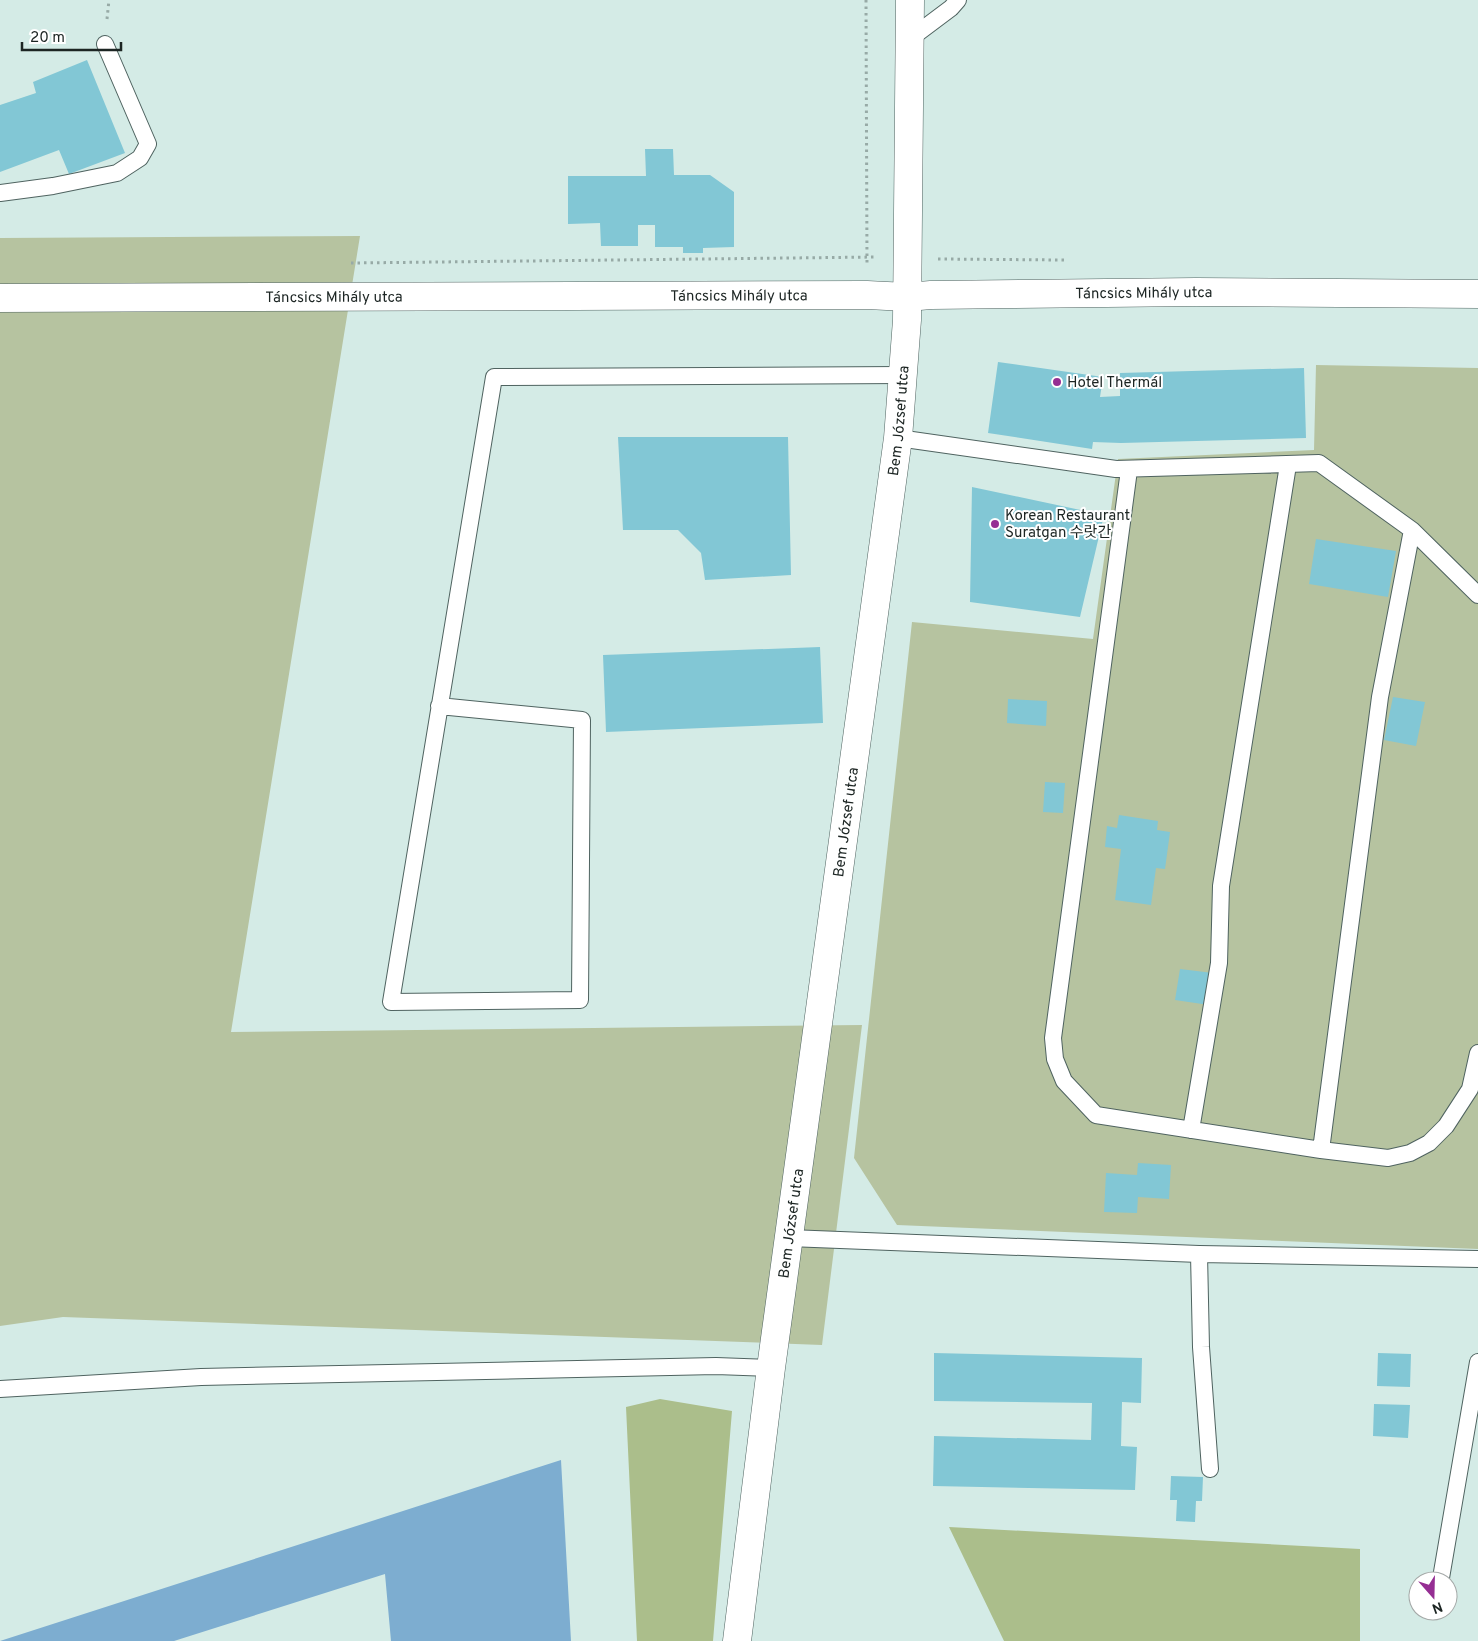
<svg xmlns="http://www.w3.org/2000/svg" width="1478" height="1641" font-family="Overpass,'Noto Sans KR',sans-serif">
<rect width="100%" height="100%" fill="#d4ebe6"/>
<!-- green -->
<path fill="#b6c3a0" d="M360,236L231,1032L862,1025L822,1345L63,1317L0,1326V238Z
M1316,365L1478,368V1249L897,1225L854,1158L912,622L1093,639L1118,459L1314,450Z"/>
<!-- forest -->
<path fill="#abbe8b" d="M660,1399L732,1411L713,1641H637L626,1407Z
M949,1527L1360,1549V1641H1004Z"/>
<!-- water -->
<path fill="#7dadd0" d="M561,1460L571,1641H391L385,1574L174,1641H0Z"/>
<!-- building -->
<path fill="#82c7d5" d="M87,60L125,153L69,174L59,150L0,172V105L36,93L33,82Z
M645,149H673L674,175H710L734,192V247L703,248V253H683V247H655V225H638V246H601L600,223L568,224V176H646Z
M998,362L1103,377L1100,397L1120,396V373L1304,368L1306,438L1121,443L1093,442L1092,449L988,433Z
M618,437H788L791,575L705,580L701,553L678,530H623Z
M972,487L1104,515L1080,617L970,602Z
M1316,539L1396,551L1388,597L1309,584Z
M820,647L823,723L606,732L603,655Z
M1393,697L1425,702L1416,746L1384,740Z
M1008,699L1047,701L1046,726L1007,723Z
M1045,782L1065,783L1063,813L1043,812Z
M1119,815L1158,821L1157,830L1170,832L1165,869L1156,868L1151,905L1115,900L1121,849L1105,847L1107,826L1117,828Z
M1180,969L1213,973L1209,1005L1175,1000Z
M1138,1163L1171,1165L1169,1199L1138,1197L1137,1213L1104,1212L1106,1173L1137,1175Z
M934,1353L1142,1358L1141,1403L1122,1402L1121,1446L1137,1447L1135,1490L933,1486L934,1436L1091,1440L1092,1403L934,1401Z
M1378,1353L1411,1354L1410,1387L1377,1386Z
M1374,1404L1410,1405L1408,1438L1373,1436Z
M1171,1476L1203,1477L1202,1501H1196L1195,1522L1176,1521L1177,1500H1170Z"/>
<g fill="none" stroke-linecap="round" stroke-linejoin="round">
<!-- lane casing -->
<g stroke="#4f6360" stroke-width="18">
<path id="lane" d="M911,38L951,8L958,0
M0,193L53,186L117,173L140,158L148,144L105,44
M898,438L1116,469L1319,463L1412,530L1478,595
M1129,470L1053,1038L1055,1059L1064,1081L1096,1115L1321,1150L1388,1158L1410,1153L1429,1143L1446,1126L1470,1089L1478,1053
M439,706L582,720L580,1000L391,1002L494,377L904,375
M1191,1130L1219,963L1221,886L1288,465
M1321,1150L1380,697L1412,530
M789,1238L1199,1254L1478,1259
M1199,1254L1201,1347L1210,1469
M0,1389L201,1377L716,1366L771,1368
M1441,1578L1478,1362"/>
</g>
<!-- street casing -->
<g stroke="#4f6360" stroke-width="29">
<g id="street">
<path id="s1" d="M0,298L867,295L907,297L931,295L1196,292L1478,294"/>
<path id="s2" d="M737,1641L771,1368L898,438L907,320L910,0"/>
</g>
</g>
<!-- path -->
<path stroke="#97aaa6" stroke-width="3" stroke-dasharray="2.5 4" stroke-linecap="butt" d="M866,0L867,264
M107,19L109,0
M938,259L1064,260
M351,263L877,257"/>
<!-- lane -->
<use href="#lane" stroke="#fff" stroke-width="16"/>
<!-- street -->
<use href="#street" stroke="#fff" stroke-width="28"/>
</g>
<!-- markers -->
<g fill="#952e93" stroke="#fff" stroke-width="2">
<circle cx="1057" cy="382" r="5"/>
<circle cx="995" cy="524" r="5"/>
</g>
<g text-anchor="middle" stroke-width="4" stroke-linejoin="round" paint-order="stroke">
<!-- street labels -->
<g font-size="15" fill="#1c2523" stroke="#fff">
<text dy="5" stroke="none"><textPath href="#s1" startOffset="1144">Táncsics Mihály utca</textPath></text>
<text dy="5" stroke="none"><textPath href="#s1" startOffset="739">Táncsics Mihály utca</textPath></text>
<text dy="5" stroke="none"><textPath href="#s1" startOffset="334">Táncsics Mihály utca</textPath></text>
<text dy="5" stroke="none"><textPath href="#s2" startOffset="1231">Bem József utca</textPath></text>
<text dy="5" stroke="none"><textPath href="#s2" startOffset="826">Bem József utca</textPath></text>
<text dy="5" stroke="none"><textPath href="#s2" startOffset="421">Bem József utca</textPath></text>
</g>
<!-- poi labels -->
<g font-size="15" fill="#1c2523" stroke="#fff" text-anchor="start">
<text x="1067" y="387">Hotel Thermál</text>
<text x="1005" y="520">Korean Restaurant<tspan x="1005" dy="17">Suratgan 수랏간</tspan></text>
</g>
</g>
<!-- north arrow -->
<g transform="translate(1433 1596) rotate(160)"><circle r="24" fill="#ffffff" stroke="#a4a8a7"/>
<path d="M0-4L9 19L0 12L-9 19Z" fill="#952e93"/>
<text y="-8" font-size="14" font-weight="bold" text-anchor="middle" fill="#1c2523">N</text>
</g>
<!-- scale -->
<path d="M22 42v8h99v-8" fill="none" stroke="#1c2523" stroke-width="2.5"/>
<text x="30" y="42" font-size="15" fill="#1c2523" stroke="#ffffff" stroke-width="4" paint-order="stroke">20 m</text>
</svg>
